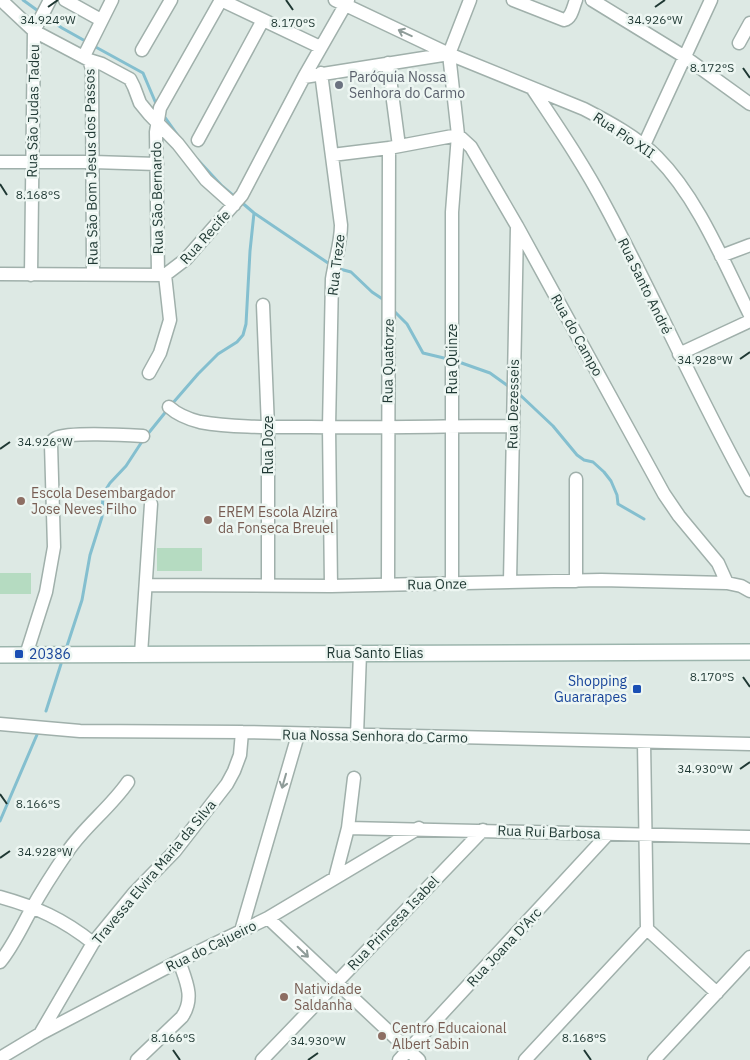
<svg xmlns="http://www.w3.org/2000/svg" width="750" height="1060" font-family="'IBM Plex Sans',sans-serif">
<rect width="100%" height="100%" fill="#dde9e4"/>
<!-- green -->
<path fill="#b5dbc1" d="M157,548H202V571H157Z
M0,573H31V594H0Z"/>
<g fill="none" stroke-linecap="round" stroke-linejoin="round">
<!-- stream -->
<path stroke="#84bfcf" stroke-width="3" d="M23,0L41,13
M46,17L62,28L87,42
M92,45L143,73L157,106
M164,116L179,137
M197,159L222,186L235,197
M240,201L254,213L331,265
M336,268L351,272L372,292L384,300
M393,310L407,324L423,353L448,359
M456,361L490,373L511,388
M518,393L553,426L577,455L584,460L593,462L604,472L611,481L617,495L618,504L644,519
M172,404L198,374L218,354L237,342L243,335L246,324L250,251L254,213
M147,435L168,409
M67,646L82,600L90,555L102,517L103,494L110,483L126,466L143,440
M46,711L61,664
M0,821L39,730"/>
<!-- street casing -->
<g stroke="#a0b0ab" stroke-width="15">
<path id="street" d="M1,0L34,31L89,60L102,64L130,79L134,87L140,103L149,114L178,144L206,180L234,205
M65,0L101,20
M221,0L320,47
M335,0L449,54
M470,0L449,54L458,135L471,147L517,226L664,494L679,516L718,563L727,583
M513,0L564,20C572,18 573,7 576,0
M592,0L685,57L750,104
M739,43L750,23
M142,50L171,0
M84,56L112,0
M89,60L92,69L93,274
M388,63L399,146
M321,73L341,225C341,243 335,260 332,279L329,427L331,586
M304,77L449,54L584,109C609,122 637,137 657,157C698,198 724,263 750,315
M532,88C558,127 584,165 606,207C656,300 698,397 750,490
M198,140L263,20
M644,145L711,0
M332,155L389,148
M0,162H93L157,164
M721,256L750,245
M0,274L165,275L186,259L242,195L304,77L348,0
M158,274L156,132L160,108L221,0
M31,275L34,31L50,0
M263,305L268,427V585
M679,354L750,321
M149,373L160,353L170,320L165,275
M169,407C178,415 188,419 200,422C234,428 275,427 310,427C378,428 445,426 512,426
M576,581V479
M510,582L517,227
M146,585L331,586L601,580L727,583L741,586L750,591
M388,585L389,148L458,135L452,212V583
M141,654L151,504
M26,655L46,592L54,547L51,444C53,440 52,440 56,438C68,432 126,435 143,436
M0,724L80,731L242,732L750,744
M357,735L360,653
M348,828L750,837
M335,878L348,828L354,778
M0,897C36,907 63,919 93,943
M268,918L419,1060
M647,929L717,993
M241,931L298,735
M0,962C13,946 21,928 31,910C42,890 55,870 68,851C85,826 110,808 128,782
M40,1034L93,943L134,893L175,851L227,784L234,771L240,755L242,732
M0,1058L40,1034L179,961L268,918L419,828
M137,1060L182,1017C195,998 186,981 179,961
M262,1060L483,830
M399,1060L608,834
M525,1060L647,929L644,742
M654,1060L750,957"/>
</g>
<!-- secondary casing -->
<g stroke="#9cb5ad" stroke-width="18">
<path id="secondary" d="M0,655L750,652"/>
</g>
<!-- street -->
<use href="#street" stroke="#fff" stroke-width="12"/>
<!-- secondary -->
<use href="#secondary" stroke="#fff" stroke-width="15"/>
</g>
<!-- one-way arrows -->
<defs><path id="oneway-shaft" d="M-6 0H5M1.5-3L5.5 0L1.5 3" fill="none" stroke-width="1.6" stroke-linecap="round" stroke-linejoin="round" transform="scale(1.25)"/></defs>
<g stroke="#8f9c99">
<use href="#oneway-shaft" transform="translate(405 33) rotate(-155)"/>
<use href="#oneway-shaft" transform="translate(284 781) rotate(106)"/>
<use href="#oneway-shaft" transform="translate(303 952) rotate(44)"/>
</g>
<!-- ticks -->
<path fill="none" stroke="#1f3833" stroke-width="2" d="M286,0L293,10M48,7L58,0M655,7L665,0M743,68L750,78M0,184L7,195M740,359L750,352M0,449L10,442M743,677L750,687M740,769L750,762M0,794L7,804M0,858L10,851M173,1050L180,1060M584,1050L591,1060M308,1060L318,1053"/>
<!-- markers -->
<circle fill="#6b7280" stroke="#edf6f2" stroke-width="2" cx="339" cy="85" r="5"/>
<g fill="#8d6e63" stroke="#edf6f2" stroke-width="2">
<circle cx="21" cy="501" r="5"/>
<circle cx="208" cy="520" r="5"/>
<circle cx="284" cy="997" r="5"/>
<circle cx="382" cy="1036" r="5"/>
</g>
<g fill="#1a4fb4" stroke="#edf6f2" stroke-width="2">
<rect x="14" y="649" width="10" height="10" rx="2.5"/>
<rect x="632" y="684" width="10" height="10" rx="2.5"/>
</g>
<g text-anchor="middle" stroke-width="5" stroke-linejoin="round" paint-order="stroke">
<!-- worship labels -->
<g font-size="14" fill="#5b616d" stroke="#edf6f2" text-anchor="start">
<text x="349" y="82">Paróquia Nossa<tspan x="349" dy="16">Senhora do Carmo</tspan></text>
</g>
<!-- street labels -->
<g font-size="14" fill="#1f3833" stroke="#edf6f2">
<text transform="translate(33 111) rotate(-89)" y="5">Rua São Judas Tadeu</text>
<text transform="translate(624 135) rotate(34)" y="5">Rua Pio XII</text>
<text transform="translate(91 167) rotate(-91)" y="5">Rua São Bom Jesus dos Passos</text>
<text transform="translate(157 198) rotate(-91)" y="5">Rua São Bernardo</text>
<text transform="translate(205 237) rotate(-48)" y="5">Rua Recife</text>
<text transform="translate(336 265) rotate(-83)" y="5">Rua Treze</text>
<text transform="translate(645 286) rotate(64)" y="5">Rua Santo André</text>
<text transform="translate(577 335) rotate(61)" y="5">Rua do Campo</text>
<text transform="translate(452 359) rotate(-90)" y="5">Rua Quinze</text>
<text transform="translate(388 361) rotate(-89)" y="5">Rua Quatorze</text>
<text transform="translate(513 404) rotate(-89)" y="5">Rua Dezesseis</text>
<text transform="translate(268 445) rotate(-90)" y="5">Rua Doze</text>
<text transform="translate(437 584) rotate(-1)" y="5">Rua Onze</text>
<text x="375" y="658">Rua Santo Elias</text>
<text transform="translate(375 736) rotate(1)" y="5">Rua Nossa Senhora do Carmo</text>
<text transform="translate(549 832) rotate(2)" y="5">Rua Rui Barbosa</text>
<text transform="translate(154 872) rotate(-50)" y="5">Travessa Elvira Maria da Silva</text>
<text transform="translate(393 923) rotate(-46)" y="5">Rua Princesa Isabel</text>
<text transform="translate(211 946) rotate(-26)" y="5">Rua do Cajueiro</text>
<text transform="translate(504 947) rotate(-47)" y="5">Rua Joana D'Arc</text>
</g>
<!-- education labels -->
<g font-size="14" fill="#785e54" stroke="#edf6f2" text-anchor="start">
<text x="31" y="498">Escola Desembargador<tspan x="31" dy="16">Jose Neves Filho</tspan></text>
<text x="218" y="517">EREM Escola Alzira<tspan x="218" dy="16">da Fonseca Breuel</tspan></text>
<text x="294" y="994">Natividade<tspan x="294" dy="16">Saldanha</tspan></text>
<text x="392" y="1033">Centro Educaional<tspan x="392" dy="16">Albert Sabin</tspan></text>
</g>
<!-- transit labels -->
<g font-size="14" fill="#164399" stroke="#edf6f2" text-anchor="start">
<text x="29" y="659">20386</text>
<text x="627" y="686" text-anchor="end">Shopping<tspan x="627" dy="16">Guararapes</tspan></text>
</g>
</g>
<g font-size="12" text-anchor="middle" fill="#1f3833" stroke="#edf6f2" stroke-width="5" stroke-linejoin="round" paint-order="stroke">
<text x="48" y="24">34.924°W</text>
<text x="655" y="24">34.926°W</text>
<text x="293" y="27">8.170°S</text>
<text x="712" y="72">8.172°S</text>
<text x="38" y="199">8.168°S</text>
<text x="705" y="364">34.928°W</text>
<text x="45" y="446">34.926°W</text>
<text x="712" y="681">8.170°S</text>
<text x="705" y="773">34.930°W</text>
<text x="38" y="808">8.166°S</text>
<text x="45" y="856">34.928°W</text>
<text x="173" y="1042">8.166°S</text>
<text x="584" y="1042">8.168°S</text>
<text x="318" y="1045">34.930°W</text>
</g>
</svg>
